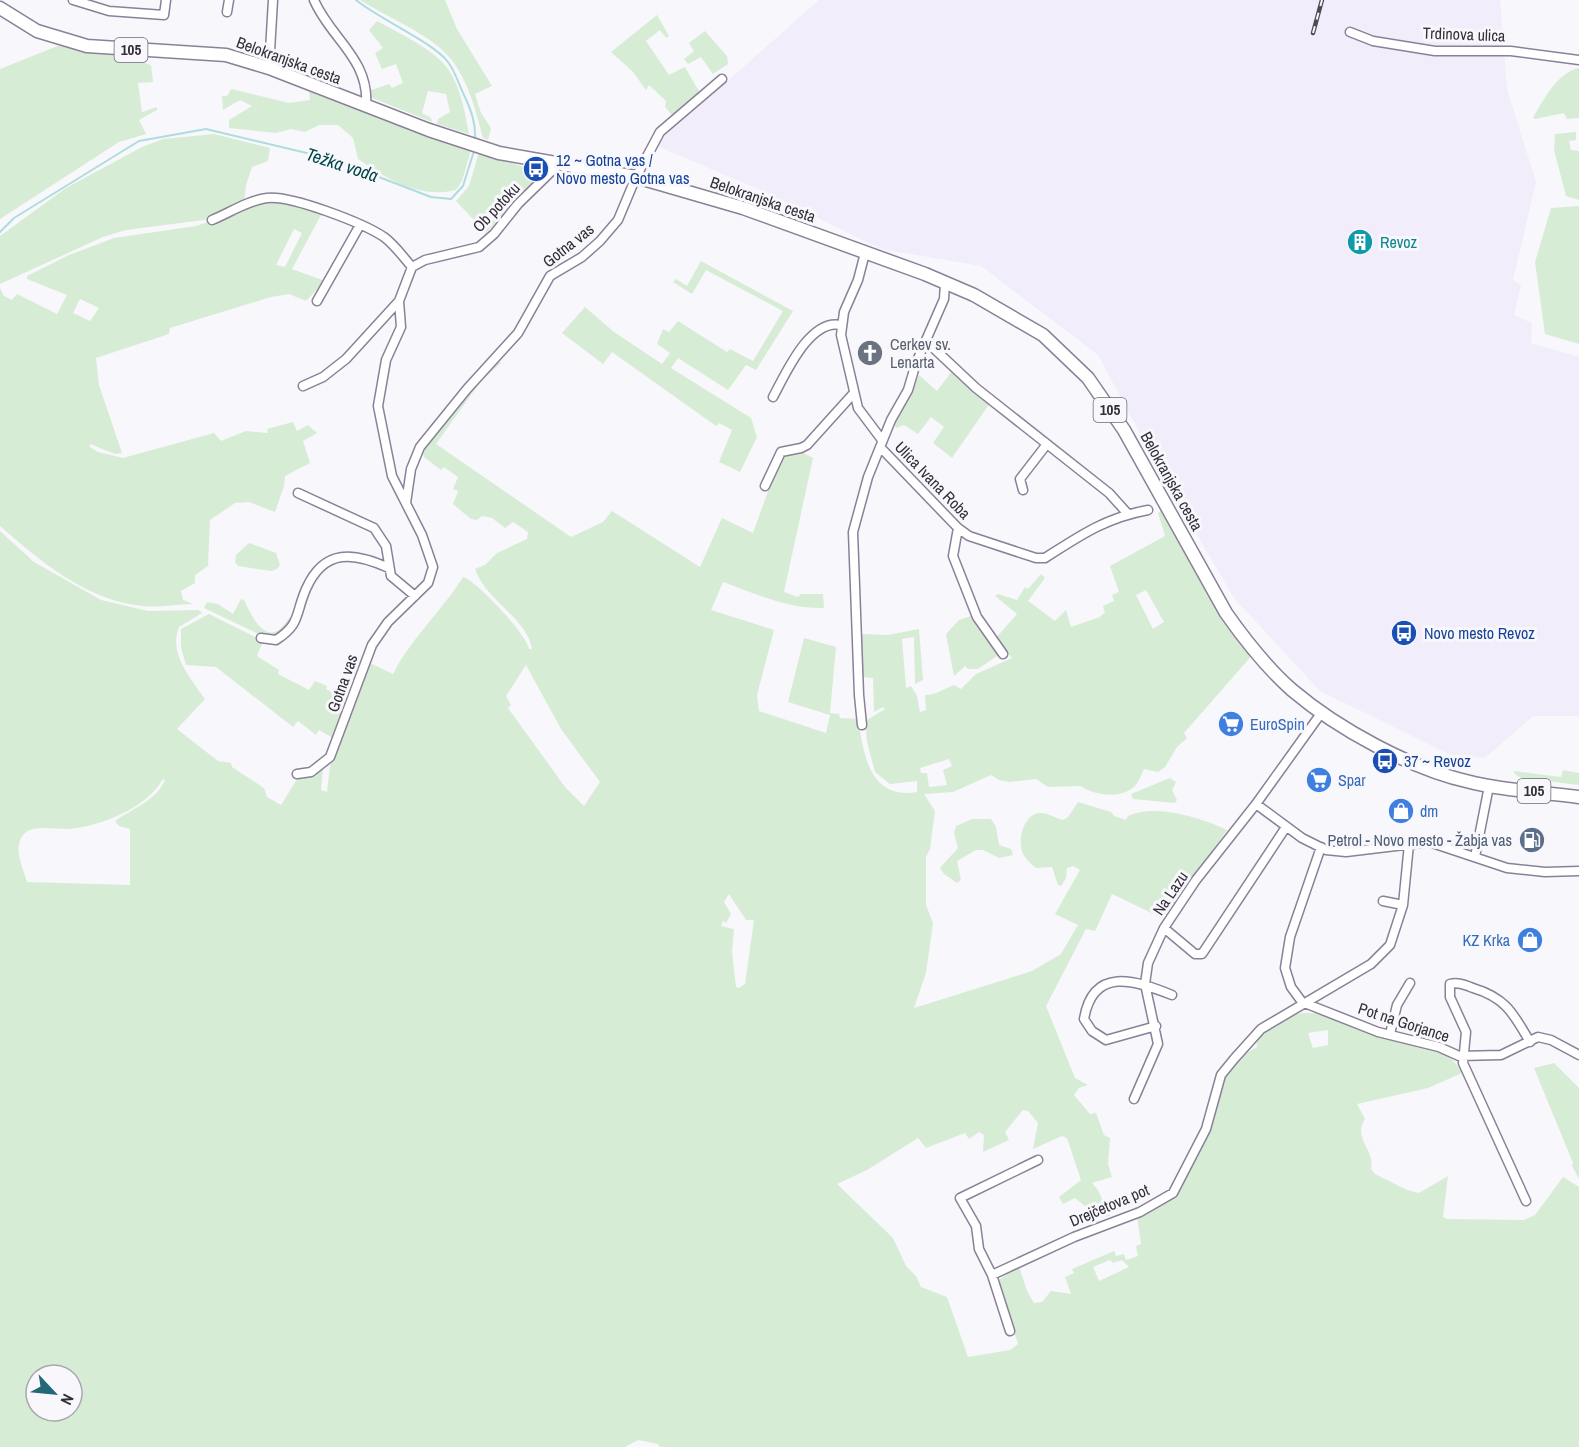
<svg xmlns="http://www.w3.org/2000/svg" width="1579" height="1447" font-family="'Archivo Narrow',sans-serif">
<rect width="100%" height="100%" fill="#f8f7fc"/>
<!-- built -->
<path fill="#f1edfa" d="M819,0H1500L1507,89L1536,182L1513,280L1521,285L1514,315L1532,323L1531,343L1579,357V716H1533L1485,758L1453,756L1320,691L1234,598L1166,482L1098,355L981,266L881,249L767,193L655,145Z"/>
<!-- green -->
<path fill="#d7ecd5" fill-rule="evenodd" d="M360,0H445L457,29L492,86L475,94L481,113L491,128L488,140L483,138C475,107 465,68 439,47C416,28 385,16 360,0Z
M657,15L669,36L666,38L660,30L646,41L669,75L685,67L700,93L672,115L665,107L666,101L649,85L646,90L633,72L611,52Z
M377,21C397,32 429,47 444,64C460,82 465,112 469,134L437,124L438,119L450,112L446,94L428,91L422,113L431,118L432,122L370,97L369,91L389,84L392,88L403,83L396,64L382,69L375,53L383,48L369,30Z
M705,31L727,56L728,64L713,74L701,57L688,64L684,59L694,51L689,43Z
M60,45L87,52L142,58V62L151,65L153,82L138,83L142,112L157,107V110L139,120L146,134L119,142L0,219V69Z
M1579,68V118L1567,119L1564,113L1535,119L1533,118C1543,100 1558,72 1579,68Z
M231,89L289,103L310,100L309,91L471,150L462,181L456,190C419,199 387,179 358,159L353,138L338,125H319L305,132L291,129L276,133L229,128V120L252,106L240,100L223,110L222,96H227Z
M1576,132V140L1569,141L1571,150L1579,151V200L1566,196L1554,150L1555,134Z
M214,134L270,148L268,161L252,167L246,185L244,204L204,220L126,230L103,237L0,284V236L66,188L142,147L163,139Z
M479,152L527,168L544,171L523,192L519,189L511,199L513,203L486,233L456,201L469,186Z
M271,201L284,202L320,211L321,215L292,269L325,281L306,301L289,294L271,297L170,328L169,334L96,358L99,385L122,453L115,454L90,444V447L98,452L123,458L214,433L221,441L246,431L268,433L267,429L293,422L297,431L308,425L317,433L303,441L310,463L285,476L284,486L275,512L249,502L235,503L210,520L208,566L195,575V583L181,591L183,600L193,604C176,604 160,608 142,606C86,600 41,562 0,526V288L4,296L12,300L17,294L57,314L67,295L27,279V276L69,255L114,238L196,226ZM294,229L302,233L285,267L276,265ZM80,299L99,308L90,321L73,313Z
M1579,206V344L1545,334L1535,262L1551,208Z
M701,261L793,311L756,370L746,365L728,390L678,358L671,368L751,418L757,437L740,472L719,462L732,430L719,423L716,426L612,352L603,364L562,333L585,307L614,332L662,364L670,353L657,344L663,329L669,332L678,321L727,352L730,349L753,361L783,311L706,270L692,294L673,282L676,279L687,286Z
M497,361L501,363L481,381L436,444L571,537L603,522L612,511L700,567L722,518L753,533L781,455L800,451L813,458L784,592L798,597L801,594H823L824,608C788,609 756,594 723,582L711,610L774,630L757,695L759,711L826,733L830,715L788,702L804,638L836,647L830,713L839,714L840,718L858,719C864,756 870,800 917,792V781L890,784L875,772L867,742L865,721L885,709L883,707L874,712L873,678L862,677V634L888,635L919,629L923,680L915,684L914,637L902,639L906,688L911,686L917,696L920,712L926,710L925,695C933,696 946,688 954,685L961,689L976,674L1012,658L996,638L1017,614L995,596L998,594L1017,600L1025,587L1028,589L1041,574L1045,578L1028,601L1055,621L1066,610L1071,627L1100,617L1105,612L1103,606L1114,601L1112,595L1119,592L1110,566L1165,536L1158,513L1164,508L1255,652L1184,733L1187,738L1177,747L1165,767L1158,772L1144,769C1142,774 1139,781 1135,786C1122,799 1094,796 1081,786L1048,787L1036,779L1010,782L999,780L991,775L953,792L924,794L935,811L930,849L926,857V905L933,923L926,973L914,1008L1032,971L1061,954L1078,925L1055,914L1080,870L1073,866L1067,868L1066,878L1061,886L1058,885L1052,867L1036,868C1031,864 1026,859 1023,854C1017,841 1023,815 1039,813C1047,812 1055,818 1063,820L1068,817L1078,802L1111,812L1114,816L1126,820L1128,816C1155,803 1202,818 1227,830L1169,912L1160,917L1112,894L1095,931L1086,929L1046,1006L1075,1078L1088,1085L1079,1088L1074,1095L1090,1114L1096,1113L1104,1135L1110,1138L1108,1164L1112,1177L1092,1183L1098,1190L1110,1216L1099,1218L1075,1198L1063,1204L1059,1197L1081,1180L1067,1138L1062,1136L1033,1149L1038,1123L1028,1111L1023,1110L1005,1132L1009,1140L983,1152L984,1135L979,1132L969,1139L965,1133L926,1148L918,1138L867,1170L837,1184L893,1238L906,1266L916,1276L921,1287L947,1297L968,1357L1010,1350L1018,1344L999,1284L1000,1279L1019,1266L1027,1291L1034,1303L1042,1302L1051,1291L1071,1294L1065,1277L1074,1273L1072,1269L1114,1251L1116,1256L1124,1254L1126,1260L1138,1256L1136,1246L1141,1244L1137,1216C1155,1209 1170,1202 1182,1185L1218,1088L1234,1060L1257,1047C1256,1035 1261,1031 1270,1026C1317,999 1324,1019 1369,1033C1399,1042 1447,1041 1462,1073L1428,1088L1357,1104L1365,1119C1352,1139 1376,1150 1371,1169L1375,1174L1407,1190L1419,1193L1448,1176L1443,1217L1447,1219L1524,1220L1535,1215L1563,1177L1579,1187V1447H660L658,1444L638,1440L625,1447H0V531L34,562L101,600L148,611L199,610L202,613L179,627C168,653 191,679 205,699L177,729L218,761L231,763L232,767L264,788L267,797L281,805L299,776L323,768L321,790L327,792L331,758L370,663L393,674C412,637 442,611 463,577C477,581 527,635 529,649H532C527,618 486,601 475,569L485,565L497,553L527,539L528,532L513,522L505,528L492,518L482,516L477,520L471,519L453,504L458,491L453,489L458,477L444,467L441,470L424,457L423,452L449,415ZM1146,590L1164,622L1153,629L1136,595ZM526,665L561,729L600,782L584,806L565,787L508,708L511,705L506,696ZM949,759L952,766L943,770L947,785L929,787L927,773H921L920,768ZM163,779L165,780C156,801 133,808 115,821L119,826L130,829V885L27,882C23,868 12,847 24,834C33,824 57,830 69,829C101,826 147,808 163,779ZM729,894L746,920H754L745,984L739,988L736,987L732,952L734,929L721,926L723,921L726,923L731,914L724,902ZM1328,1030V1045L1313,1048L1308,1033ZM1110,1260L1113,1263L1122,1260L1129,1267L1099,1281L1093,1267ZM36,1375H72V1411H36Z
M952,371L990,403L952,458L933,443L944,427L931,417L918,434L904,425L896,428L894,424L919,375L937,391Z
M249,543L276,553L280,565L277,569L271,571L238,566L235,562L236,555Z
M241,599L245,601C248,610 262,639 277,631C282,629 286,621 290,617L293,619L274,637H265L204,608L207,602L218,604L233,614Z
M209,614L263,641L257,656L279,670L278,674L309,690L315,681L327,686L326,689L349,701L333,738L319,730L316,735L298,721L293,727L216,667L186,665L181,648V629Z
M974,615L1000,654L978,669H968L965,666L954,676L946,634L959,620Z
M1563,770L1579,773V785L1521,778L1514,773V771L1561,777Z
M1170,778L1176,782L1172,790L1177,800L1175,803L1133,799L1131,794Z
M972,819H991L996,827L999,845L1011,849L1013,855L999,858L983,850H976L957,861L961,880L957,883L944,874L940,868L958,848L954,833L956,826Z
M1554,1063L1579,1088V1179L1572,1166L1573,1163L1534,1068Z"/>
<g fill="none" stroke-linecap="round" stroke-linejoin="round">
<!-- stream -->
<path stroke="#aedddd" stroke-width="2" d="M356,0C379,19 433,42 448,62C455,71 459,85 464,95C471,110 476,123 475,139
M0,232L14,218L139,141L206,129L332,159L431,197L451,199L463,186L474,151"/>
<!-- street casing -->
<g stroke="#8a8198" stroke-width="11">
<path id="street" d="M73,0L109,11L164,15L166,0
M314,0C330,38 370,59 366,106
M227,12L229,0
M1350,32L1373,41L1435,51H1511L1579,60
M269,68L273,0
M212,220C229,213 249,200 267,198C291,195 363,223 384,237C395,245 403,257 412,267
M865,253L858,280L844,312L841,335L858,408L882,440
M317,301L360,225
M927,342L976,388L1109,493L1128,514
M303,386L323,377L346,359L399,301L412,267L425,260L479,247L494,234L518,204L560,163
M773,397C786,373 810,318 841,325
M881,448L958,528L969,536L1036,558H1045C1081,535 1105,518 1148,510
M765,486L781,452L801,448L807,445L853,394
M1023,490L1020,479L1047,444
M298,493L374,528L386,546L391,576L415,596
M406,503L411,469L420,447L467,389L518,333L550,276L582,257L600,241L618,220L636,177L660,132L722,79
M958,528L953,556L977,617L1003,654
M261,638L276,640C301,624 295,614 306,589C324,548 354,552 389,568
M862,725L859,695L853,532L868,477L891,420L908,390L916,363L944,299L945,283
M297,774L311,772L330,757L372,645L388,622L428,583L433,567L422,535L392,476L378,406L386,360L401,327L399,301
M1256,804L1302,838L1326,850L1346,852L1429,842L1507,868L1545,872L1579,871
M1321,847L1290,937L1285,968L1291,987L1302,1002L1378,1032L1439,1047L1459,1056L1501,1055L1538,1037L1551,1040L1579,1055
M1475,857L1489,786
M1383,901L1403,905
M1164,928L1195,954H1202L1286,827
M1156,1026L1106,1040L1092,1031L1084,1019C1093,966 1135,980 1172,995
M1390,1034L1397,1005L1410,983
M1134,1099L1158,1044L1145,984L1148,963L1164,928L1196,880L1256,804L1322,712
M1526,1201L1463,1063L1466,1032L1450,997V984C1458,982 1465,985 1473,988C1506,998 1513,1013 1530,1042
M992,1275L1074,1237L1140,1212L1173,1193L1206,1129L1221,1075L1234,1059L1261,1029L1371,964L1390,945L1403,905L1409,844
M1010,1331L992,1275L979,1249L976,1226L960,1198L1038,1160"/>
</g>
<!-- primary casing -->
<g stroke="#8a8198" stroke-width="15">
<path id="primary" d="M0,8L37,31L87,46L226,55L269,68L429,130L499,153L636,177L743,208L925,274L974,295L1043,335L1088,378L1124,430L1226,613C1245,640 1267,668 1292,690C1338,729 1411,769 1470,782C1505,791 1543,792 1579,797"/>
</g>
<!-- street -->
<use href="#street" stroke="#fff" stroke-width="8"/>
<!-- primary -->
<use href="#primary" stroke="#fff" stroke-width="12"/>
<!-- rail casing -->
<g stroke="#4f4b54" stroke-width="4.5">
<path id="rail" d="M1313,33L1322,0"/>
</g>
<!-- rail -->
<use href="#rail" stroke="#f8f7fc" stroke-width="2" stroke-dasharray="7" stroke-linecap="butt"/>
</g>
<!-- icons -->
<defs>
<g id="bus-disc" transform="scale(1.35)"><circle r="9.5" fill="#1a4fb4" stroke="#f8f7fc"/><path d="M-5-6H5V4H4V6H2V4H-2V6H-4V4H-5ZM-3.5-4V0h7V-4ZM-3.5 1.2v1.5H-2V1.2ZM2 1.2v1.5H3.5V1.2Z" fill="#fff"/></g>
<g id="building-disc" transform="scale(1.35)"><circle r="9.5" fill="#0f9aa8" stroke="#f8f7fc"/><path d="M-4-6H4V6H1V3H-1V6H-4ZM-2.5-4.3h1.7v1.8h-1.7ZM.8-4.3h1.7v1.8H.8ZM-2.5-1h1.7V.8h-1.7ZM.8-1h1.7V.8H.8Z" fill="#fff"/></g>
<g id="church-disc" transform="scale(1.35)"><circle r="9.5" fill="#6b7280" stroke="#f8f7fc"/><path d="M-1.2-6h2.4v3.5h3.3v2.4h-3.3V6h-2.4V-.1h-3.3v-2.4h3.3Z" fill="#fff"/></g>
<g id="supermarket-disc" transform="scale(1.35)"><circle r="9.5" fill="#3f7fe0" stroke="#f8f7fc"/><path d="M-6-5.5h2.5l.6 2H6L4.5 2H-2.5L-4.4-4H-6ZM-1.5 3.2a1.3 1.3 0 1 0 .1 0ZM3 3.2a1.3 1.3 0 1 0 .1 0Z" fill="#fff"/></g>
<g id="shop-disc" transform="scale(1.35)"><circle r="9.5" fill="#3f7fe0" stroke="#f8f7fc"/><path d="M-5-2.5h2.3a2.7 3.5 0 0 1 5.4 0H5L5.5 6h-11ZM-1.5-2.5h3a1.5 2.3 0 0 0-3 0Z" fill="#fff"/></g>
<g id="fuel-disc" transform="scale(1.35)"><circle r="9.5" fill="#5c6f8a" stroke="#f8f7fc"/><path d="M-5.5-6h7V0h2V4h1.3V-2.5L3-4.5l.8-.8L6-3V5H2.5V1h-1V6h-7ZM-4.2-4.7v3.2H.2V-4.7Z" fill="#fff"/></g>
</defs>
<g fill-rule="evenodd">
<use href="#bus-disc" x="536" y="169"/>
<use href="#building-disc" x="1360" y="242"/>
<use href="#church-disc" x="870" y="353"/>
<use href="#bus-disc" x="1404" y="633"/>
<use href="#supermarket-disc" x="1231" y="724"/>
<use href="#bus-disc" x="1385" y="761"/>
<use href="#supermarket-disc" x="1319" y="780"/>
<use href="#shop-disc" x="1401" y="811"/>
<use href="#fuel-disc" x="1532" y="840"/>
<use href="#shop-disc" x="1530" y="940"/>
</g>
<g text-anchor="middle" stroke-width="6" stroke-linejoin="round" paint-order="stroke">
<!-- shield labels -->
<g fill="#f8f7fc" stroke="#6e6b74" stroke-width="1.5">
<rect x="114.5" y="38" width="33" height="24" rx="4.5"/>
<rect x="1093.5" y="398" width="33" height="24" rx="4.5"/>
<rect x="1517.5" y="779" width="33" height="24" rx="4.5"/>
</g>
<g font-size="15" font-weight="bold" fill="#332f39">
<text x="131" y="55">105</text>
<text x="1110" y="415">105</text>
<text x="1534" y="796">105</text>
</g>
<!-- street labels -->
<g font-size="16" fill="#332f39" stroke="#f8f7fc">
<text transform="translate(1464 34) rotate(2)" y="6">Trdinova ulica</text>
<text transform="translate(289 60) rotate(20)" y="6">Belokranjska cesta</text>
<text transform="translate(763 199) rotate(19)" y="6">Belokranjska cesta</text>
<text transform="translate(496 207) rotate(-47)" y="6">Ob potoku</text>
<text transform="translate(568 245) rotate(-38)" y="6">Gotna vas</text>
<text transform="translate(933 480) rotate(46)" y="6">Ulica Ivana Roba</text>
<text transform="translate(1172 481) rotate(61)" y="6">Belokranjska cesta</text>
<text transform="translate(342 683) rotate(-70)" y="6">Gotna vas</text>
<text transform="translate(1170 893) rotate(-56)" y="6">Na Lazu</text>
<text transform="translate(1404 1022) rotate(18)" y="6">Pot na Gorjance</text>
<text transform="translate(1109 1205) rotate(-23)" y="6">Drejčetova pot</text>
</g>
<!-- transit labels -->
<g font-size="16" fill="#164399" stroke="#f8f7fc" text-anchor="start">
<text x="556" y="166">12 ~ Gotna vas /<tspan x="556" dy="18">Novo mesto Gotna vas</tspan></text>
<text x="1424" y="639">Novo mesto Revoz</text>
<text x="1404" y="767">37 ~ Revoz</text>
</g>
<!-- culture labels -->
<g font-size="16" fill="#0d838f" stroke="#f8f7fc" text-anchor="start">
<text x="1380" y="248">Revoz</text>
</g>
<!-- worship labels -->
<g font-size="16" fill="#5b616d" stroke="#f8f7fc" text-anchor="start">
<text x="890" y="350">Cerkev sv.<tspan x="890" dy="18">Lenarta</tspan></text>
</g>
<!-- shop labels -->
<g font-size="16" fill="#366cbe" stroke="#f8f7fc" text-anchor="start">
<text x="1250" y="730">EuroSpin</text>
<text x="1338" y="786">Spar</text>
<text x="1420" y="817">dm</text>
<text x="1510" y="946" text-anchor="end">KZ Krka</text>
</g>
<!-- service labels -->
<g font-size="16" fill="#4e5e75" stroke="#f8f7fc" text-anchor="end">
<text x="1512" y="846">Petrol - Novo mesto - Žabja vas</text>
</g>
<!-- water labels -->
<g font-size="18" font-style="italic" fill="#004749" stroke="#f8f7fc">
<text transform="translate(342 165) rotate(18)" y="6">Težka voda</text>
</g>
</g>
<!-- north arrow -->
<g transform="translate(54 1393) rotate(116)"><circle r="28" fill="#f8f7fc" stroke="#a9a7ae" stroke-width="1.5"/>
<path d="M0-4.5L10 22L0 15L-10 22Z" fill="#236878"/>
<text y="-9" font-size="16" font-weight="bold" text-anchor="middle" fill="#332f39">N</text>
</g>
</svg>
